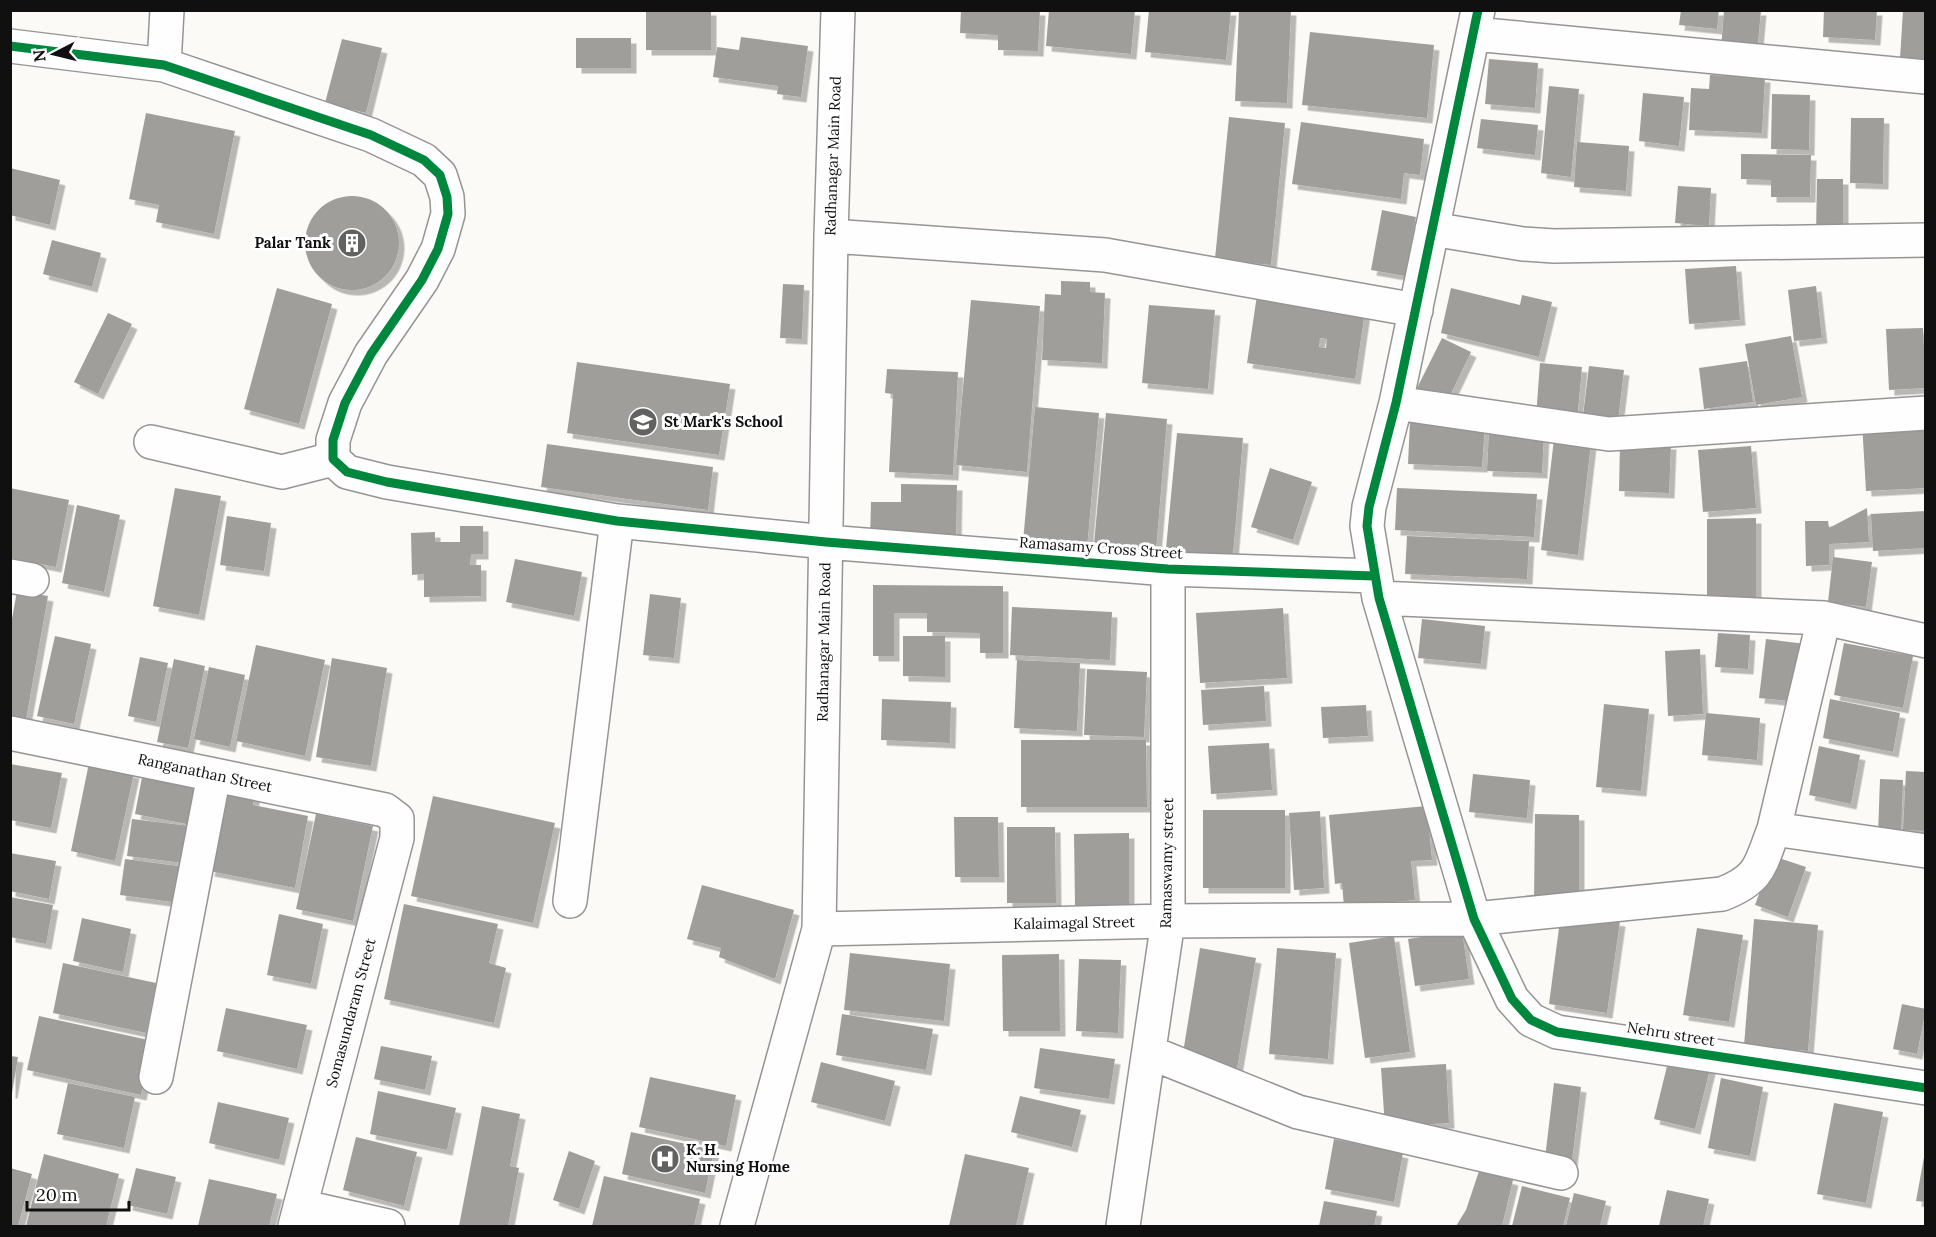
<svg xmlns="http://www.w3.org/2000/svg" width="1936" height="1237" font-family="Lora,serif">
<defs>
<filter id="shadow"><feDropShadow dx="5.5" dy="5.5" stdDeviation="0" flood-color="#0004"/></filter>
</defs>
<rect width="100%" height="100%" fill="#fbfaf6"/>
<!-- building -->
<path fill="#9f9e9b" fill-rule="evenodd" filter="url(#shadow)" d="M646,10H711V50H646Z
M961,10H1040L1038,51L998,50V35L960,33Z
M1049,10H1135L1131,54L1046,46Z
M1149,10H1231L1226,60L1145,52Z
M1239,10H1291L1287,103L1235,101Z
M1681,10H1719L1717,29L1679,25Z
M1724,10H1761L1757,53L1721,49Z
M1824,10H1877L1875,40L1823,37Z
M1903,10H1926V61L1900,59Z
M1310,32L1434,45L1427,118L1302,105Z
M741,37L808,46L801,97L777,94L778,86L713,77L717,47L739,50Z
M576,38H631V68H576Z
M342,39L382,48L366,113L325,103Z
M1489,59L1538,63L1535,108L1485,104Z
M1710,75L1765,77L1762,133L1689,130L1691,88L1709,89Z
M1549,86L1579,89L1571,177L1541,173Z
M1643,93L1684,97L1679,146L1639,141Z
M1772,94L1810,95L1809,150L1771,149Z
M146,113L235,131L214,234L156,222L159,205L129,199Z
M1229,117L1285,123L1271,265L1215,259Z
M1851,118H1884L1883,184L1850,183Z
M1481,119L1538,125L1535,155L1477,148Z
M1301,122L1424,139L1420,175L1404,173L1401,199L1292,184Z
M1577,142L1629,146L1626,191L1574,187Z
M1741,154L1811,155L1810,197H1771V180L1741,179Z
M10,168L60,180L50,225L10,215Z
M1817,179H1843V234L1816,233Z
M1678,186L1711,188L1709,226L1675,223Z
M305 243a47 47 0 1 1 94 0a47 47 0 1 1-94 0Z
M1382,210L1416,217L1405,276L1371,270Z
M52,240L101,253L92,287L43,274Z
M1736,266L1740,320L1689,324L1685,269Z
M1061,281L1090,282V292L1105,293L1102,363L1042,360L1045,294L1061,295Z
M783,284L804,285L802,339L780,338Z
M1816,286L1822,338L1794,341L1788,290Z
M277,288L332,304L299,424L244,409Z
M1451,288L1520,305L1522,295L1552,302L1539,357L1441,333Z
M1257,295L1365,311L1355,379L1247,363ZM1320,338L1327,339L1326,348L1319,347Z
M971,300L1040,306L1027,472L956,465Z
M1149,305L1215,310L1208,389L1142,383Z
M108,313L132,324L98,394L74,382Z
M1923,328L1926,388L1889,390L1886,329Z
M1791,336L1802,397L1756,405L1745,344Z
M1442,338L1471,352L1445,406L1415,392Z
M1747,361L1753,402L1704,409L1699,368Z
M577,362L730,384L719,455L567,433Z
M1540,363L1582,367L1577,421L1536,417Z
M1589,366L1624,370L1618,420L1583,416Z
M887,369L958,372L953,475L889,472L893,394L885,393Z
M1035,407L1099,413L1087,548L1023,542Z
M1106,413L1167,419L1156,550L1094,544Z
M1926,419V488L1866,491L1862,422Z
M1410,421L1485,425L1482,467L1408,464Z
M1489,431L1544,434L1542,473L1487,471Z
M1177,433L1243,438L1232,566L1165,559Z
M1554,439L1591,443L1578,555L1541,550Z
M1620,443L1671,444L1669,493L1619,491Z
M547,444L713,467L708,510L541,487Z
M1751,446L1756,508L1703,512L1698,450Z
M1270,468L1312,482L1293,540L1251,527Z
M901,484L957,485L956,542L870,541L871,502H901Z
M10,488L69,500L56,567L10,558Z
M175,488L221,496L199,615L153,606Z
M1397,488L1537,494L1534,537L1395,530Z
M77,505L120,515L104,592L62,583Z
M1867,508L1869,542L1829,544V565L1806,566L1805,521H1828L1829,528Z
M1926,511V548L1873,551L1871,514Z
M227,516L271,523L264,571L220,565Z
M1756,518V601H1707V519Z
M460,526H483V554H471L470,565H481V596L424,597V574L412,575L411,533L435,532V542H460Z
M1407,536L1529,541L1527,579L1405,574Z
M1833,557L1872,562L1866,607L1828,602Z
M515,559L582,572L574,616L506,602Z
M873,585L1003,586V653H980V633L927,632V613H894V656H873Z
M17,591L48,596L25,725L10,722V630Z
M650,594L681,598L674,658L643,655Z
M1012,607L1112,612L1110,660L1010,655Z
M1283,608L1287,678L1200,683L1196,613Z
M1422,619L1485,626L1481,664L1418,658Z
M1718,633L1750,635L1748,669L1715,667Z
M55,636L91,644L74,724L37,716Z
M903,636H945V677L903,676Z
M1766,639L1806,644L1799,702L1759,698Z
M1844,643L1913,656L1903,708L1834,695Z
M256,645L325,660L305,756L236,741Z
M1700,649L1703,714L1668,716L1665,651Z
M140,657L168,663L156,722L128,716Z
M332,658L387,668L371,766L316,757Z
M174,659L205,666L188,748L157,742Z
M1017,660L1080,663L1077,731L1014,728Z
M209,667L245,675L230,747L194,739Z
M1087,669L1147,672L1144,737L1084,735Z
M1264,686L1266,721L1203,725L1201,690Z
M882,699L951,702L950,743L881,740Z
M1830,699L1900,713L1893,752L1823,738Z
M1604,704L1649,709L1641,791L1596,787Z
M1366,705L1368,736L1323,738L1321,707Z
M1706,713L1760,718L1757,760L1702,755Z
M1021,740H1146L1147,807H1021Z
M1269,743L1272,790L1211,794L1208,746Z
M1819,746L1860,755L1851,804L1809,795Z
M89,763L134,773L115,861L71,851Z
M10,764L62,773L51,828L10,820Z
M1906,771L1926,772V831L1903,830Z
M143,772L205,784L197,826L135,814Z
M1473,774L1530,780L1527,818L1469,812Z
M1880,779L1903,780L1901,835L1878,834Z
M226,785L255,791L253,805L308,816L295,888L209,871Z
M433,796L555,823L533,923L411,896Z
M1427,806L1432,860L1411,861L1415,900L1344,907L1342,883L1335,884L1329,815Z
M1203,810H1285V888H1203Z
M1320,811L1324,888L1294,890L1289,813Z
M316,814L373,826L353,921L296,909Z
M1535,814L1579,815V901L1534,900Z
M954,817H998L999,877H955Z
M132,819L189,826L184,863L127,856Z
M1007,827H1055L1056,903H1007Z
M1129,833V905L1075,906L1074,834Z
M10,853L56,861L49,899L10,891Z
M1773,856L1806,867L1788,917L1755,905Z
M125,859L185,867L180,903L120,895Z
M702,885L794,910L775,979L719,957L721,948L687,939Z
M10,897L53,905L46,944L10,937Z
M404,904L498,924L489,963L506,968L494,1023L384,999Z
M1561,913L1620,921L1607,1013L1549,1004Z
M279,914L323,924L311,984L267,975Z
M82,918L131,929L123,972L73,961Z
M1754,919L1818,925L1808,1051L1744,1046Z
M1697,928L1743,935L1729,1022L1683,1015Z
M1462,931L1469,979L1415,986L1408,939Z
M1394,936L1410,1052L1365,1058L1349,943Z
M1200,948L1256,958L1237,1069L1182,1059Z
M1277,948L1336,953L1328,1059L1269,1054Z
M850,953L950,964L944,1021L844,1010Z
M1059,954L1060,1031H1003L1002,955Z
M1079,959L1121,960L1118,1033L1076,1031Z
M63,963L156,983L146,1033L53,1013Z
M1902,1004L1926,1009L1917,1054L1893,1049Z
M226,1008L307,1025L297,1069L217,1051Z
M842,1014L933,1029L926,1070L836,1055Z
M39,1016L153,1041L141,1095L27,1070Z
M381,1046L432,1056L425,1090L374,1079Z
M1040,1048L1115,1059L1109,1099L1034,1088Z
M1671,1050L1712,1061L1695,1129L1654,1119Z
M10,1056L18,1057L12,1093H10Z
M821,1062L895,1081L885,1121L811,1102Z
M1446,1064L1449,1123L1385,1127L1381,1068Z
M650,1077L736,1095L726,1146L639,1127Z
M1721,1078L1763,1087L1750,1156L1708,1148Z
M68,1083L135,1097L124,1148L57,1134Z
M1554,1083L1581,1087L1572,1161L1545,1158Z
M378,1091L456,1108L447,1150L370,1134Z
M1020,1096L1081,1110L1072,1147L1011,1132Z
M218,1102L289,1118L279,1160L209,1143Z
M1834,1103L1883,1112L1866,1203L1817,1194Z
M482,1106L520,1114L510,1166L519,1168L508,1226H459Z
M631,1132L714,1150L705,1193L622,1174Z
M356,1137L417,1152L404,1206L343,1190Z
M1334,1139L1403,1153L1394,1202L1325,1189Z
M569,1151L595,1161L579,1209L553,1200Z
M44,1154L119,1174L106,1226H26Z
M965,1154L1029,1168L1016,1226H949Z
M1924,1157L1926,1158V1202L1916,1201Z
M10,1168L32,1174L18,1226H10Z
M136,1168L176,1177L167,1214L127,1205Z
M1479,1171L1513,1180L1502,1226H1456L1466,1210Z
M604,1176L700,1199L694,1226H592Z
M209,1179L277,1194L269,1226H198Z
M1522,1186L1570,1198L1563,1226H1512Z
M1667,1190L1709,1199L1703,1226H1659Z
M1574,1193L1606,1201L1600,1226H1566Z
M1324,1201L1377,1211L1374,1226H1319Z"/>
<g fill="none" stroke-linecap="round" stroke-linejoin="round">
<!-- minor casing -->
<g stroke="#969594" stroke-width="36">
<path id="minor" d="M1478,10L1396,403L1369,507L1367,526L1379,598L1474,919L1512,999L1531,1020L1557,1032L1926,1088
M1474,34L1926,77
M10,46L164,65L371,135L424,160L440,175L447,197L448,214L438,249L422,280L371,354L345,403L333,440V459L347,472L387,482L617,521L826,542L1168,569L1374,576
M164,65L167,10
M1432,229L1523,244L1554,246L1926,240
M831,236L1105,255L1416,310
M1396,403L1609,434L1926,413
M151,442L282,472L333,459
M10,576L32,580
M1379,598L1824,618L1926,641
M1824,618L1774,829L1926,851
M10,733L385,810L397,819V838L295,1226
M570,901L617,521
M819,929L1168,921L1474,919L1722,894C1761,879 1760,865 1774,829
M1149,1052L1298,1112L1561,1173
M156,1077L214,775
M300,1206L388,1226
M737,1226L819,929L831,236L838,10
M1123,1226L1168,921V569"/>
</g>
<!-- minor -->
<use href="#minor" stroke="#fefefe" stroke-width="33"/>
<!-- cycleway casing -->
<g stroke="#fff" stroke-width="13">
<path id="cycleway" d="M1478,10L1396,403L1369,507L1367,526L1379,598L1474,919L1512,999L1531,1020L1557,1032L1926,1088
M10,46L164,65L371,135L424,160L440,175L447,197L448,214L438,249L422,280L371,354L345,403L333,440V459L347,472L387,482L617,521L826,542L1168,569L1374,576"/>
</g>
<!-- cycleway -->
<use href="#cycleway" stroke="#00873e" stroke-width="9"/>
</g>
<!-- icons -->
<defs>
<g id="building-disc" transform="scale(1.5)"><circle r="9.5" fill="#626260" stroke="#fff"/><path d="M-4-6H4V6H1V3H-1V6H-4ZM-2.5-4.3h1.7v1.8h-1.7ZM.8-4.3h1.7v1.8H.8ZM-2.5-1h1.7V.8h-1.7ZM.8-1h1.7V.8H.8Z" fill="#fff"/></g>
<g id="school-disc" transform="scale(1.5)"><circle r="9.5" fill="#626260" stroke="#fff"/><path d="M0-5L7-2L0 1L-7-2ZM-4 1L0 2.5L4 1V4Q0 6-4 4Z" fill="#fff"/></g>
<g id="hospital-disc" transform="scale(1.5)"><circle r="9.5" fill="#626260" stroke="#fff"/><path d="M-5-5h3v3.5h4V-5h3V5h-3V1.5h-4V5h-3Z" fill="#fff"/></g>
</defs>
<g fill-rule="evenodd">
<use href="#building-disc" x="352" y="243"/>
<use href="#school-disc" x="643" y="422"/>
<use href="#hospital-disc" x="665" y="1159"/>
</g>
<g text-anchor="middle" stroke-width="6" stroke-linejoin="round" paint-order="stroke">
<!-- street labels -->
<g font-size="15" fill="#101010" stroke="#fff">
<text transform="translate(833 156) rotate(-88)" y="5">Radhanagar Main Road</text>
<text transform="translate(1101 548) rotate(4)" y="5">Ramasamy Cross Street</text>
<text transform="translate(824 642) rotate(-89)" y="5">Radhanagar Main Road</text>
<text transform="translate(205 773) rotate(12)" y="5">Ranganathan Street</text>
<text transform="translate(1167 863) rotate(-89)" y="5">Ramaswamy street</text>
<text transform="translate(1074 923) rotate(-1)" y="5">Kalaimagal Street</text>
<text transform="translate(351 1013) rotate(-75)" y="5">Somasundaram Street</text>
<text transform="translate(1671 1034) rotate(9)" y="5">Nehru street</text>
</g>
<!-- poi labels -->
<g font-size="15" font-weight="bold" fill="#101010" stroke="#fff" text-anchor="start">
<text x="331" y="248" text-anchor="end">Palar Tank</text>
<text x="664" y="427">St Mark's School</text>
<text x="686" y="1155">K. H.<tspan x="686" dy="17">Nursing Home</tspan></text>
</g>
</g>
<!-- border -->
<rect width="1936" height="1237" fill="none" stroke="#101010" stroke-width="24"/>
<!-- north arrow -->
<g transform="translate(54 54) rotate(263)" stroke="#ffffff" stroke-width="4.5" paint-order="stroke">
<path d="M0-4.5L10 22L0 15L-10 22Z" fill="#101010"/>
<text y="-9" font-size="16" font-weight="bold" text-anchor="middle" fill="#101010">N</text>
</g>
<!-- scale -->
<path d="M27 1201v9h102v-9" fill="none" stroke="#101010" stroke-width="3"/>
<text x="36" y="1201" font-size="18" fill="#101010" stroke="#ffffff" stroke-width="4.5" paint-order="stroke">20 m</text>
</svg>
